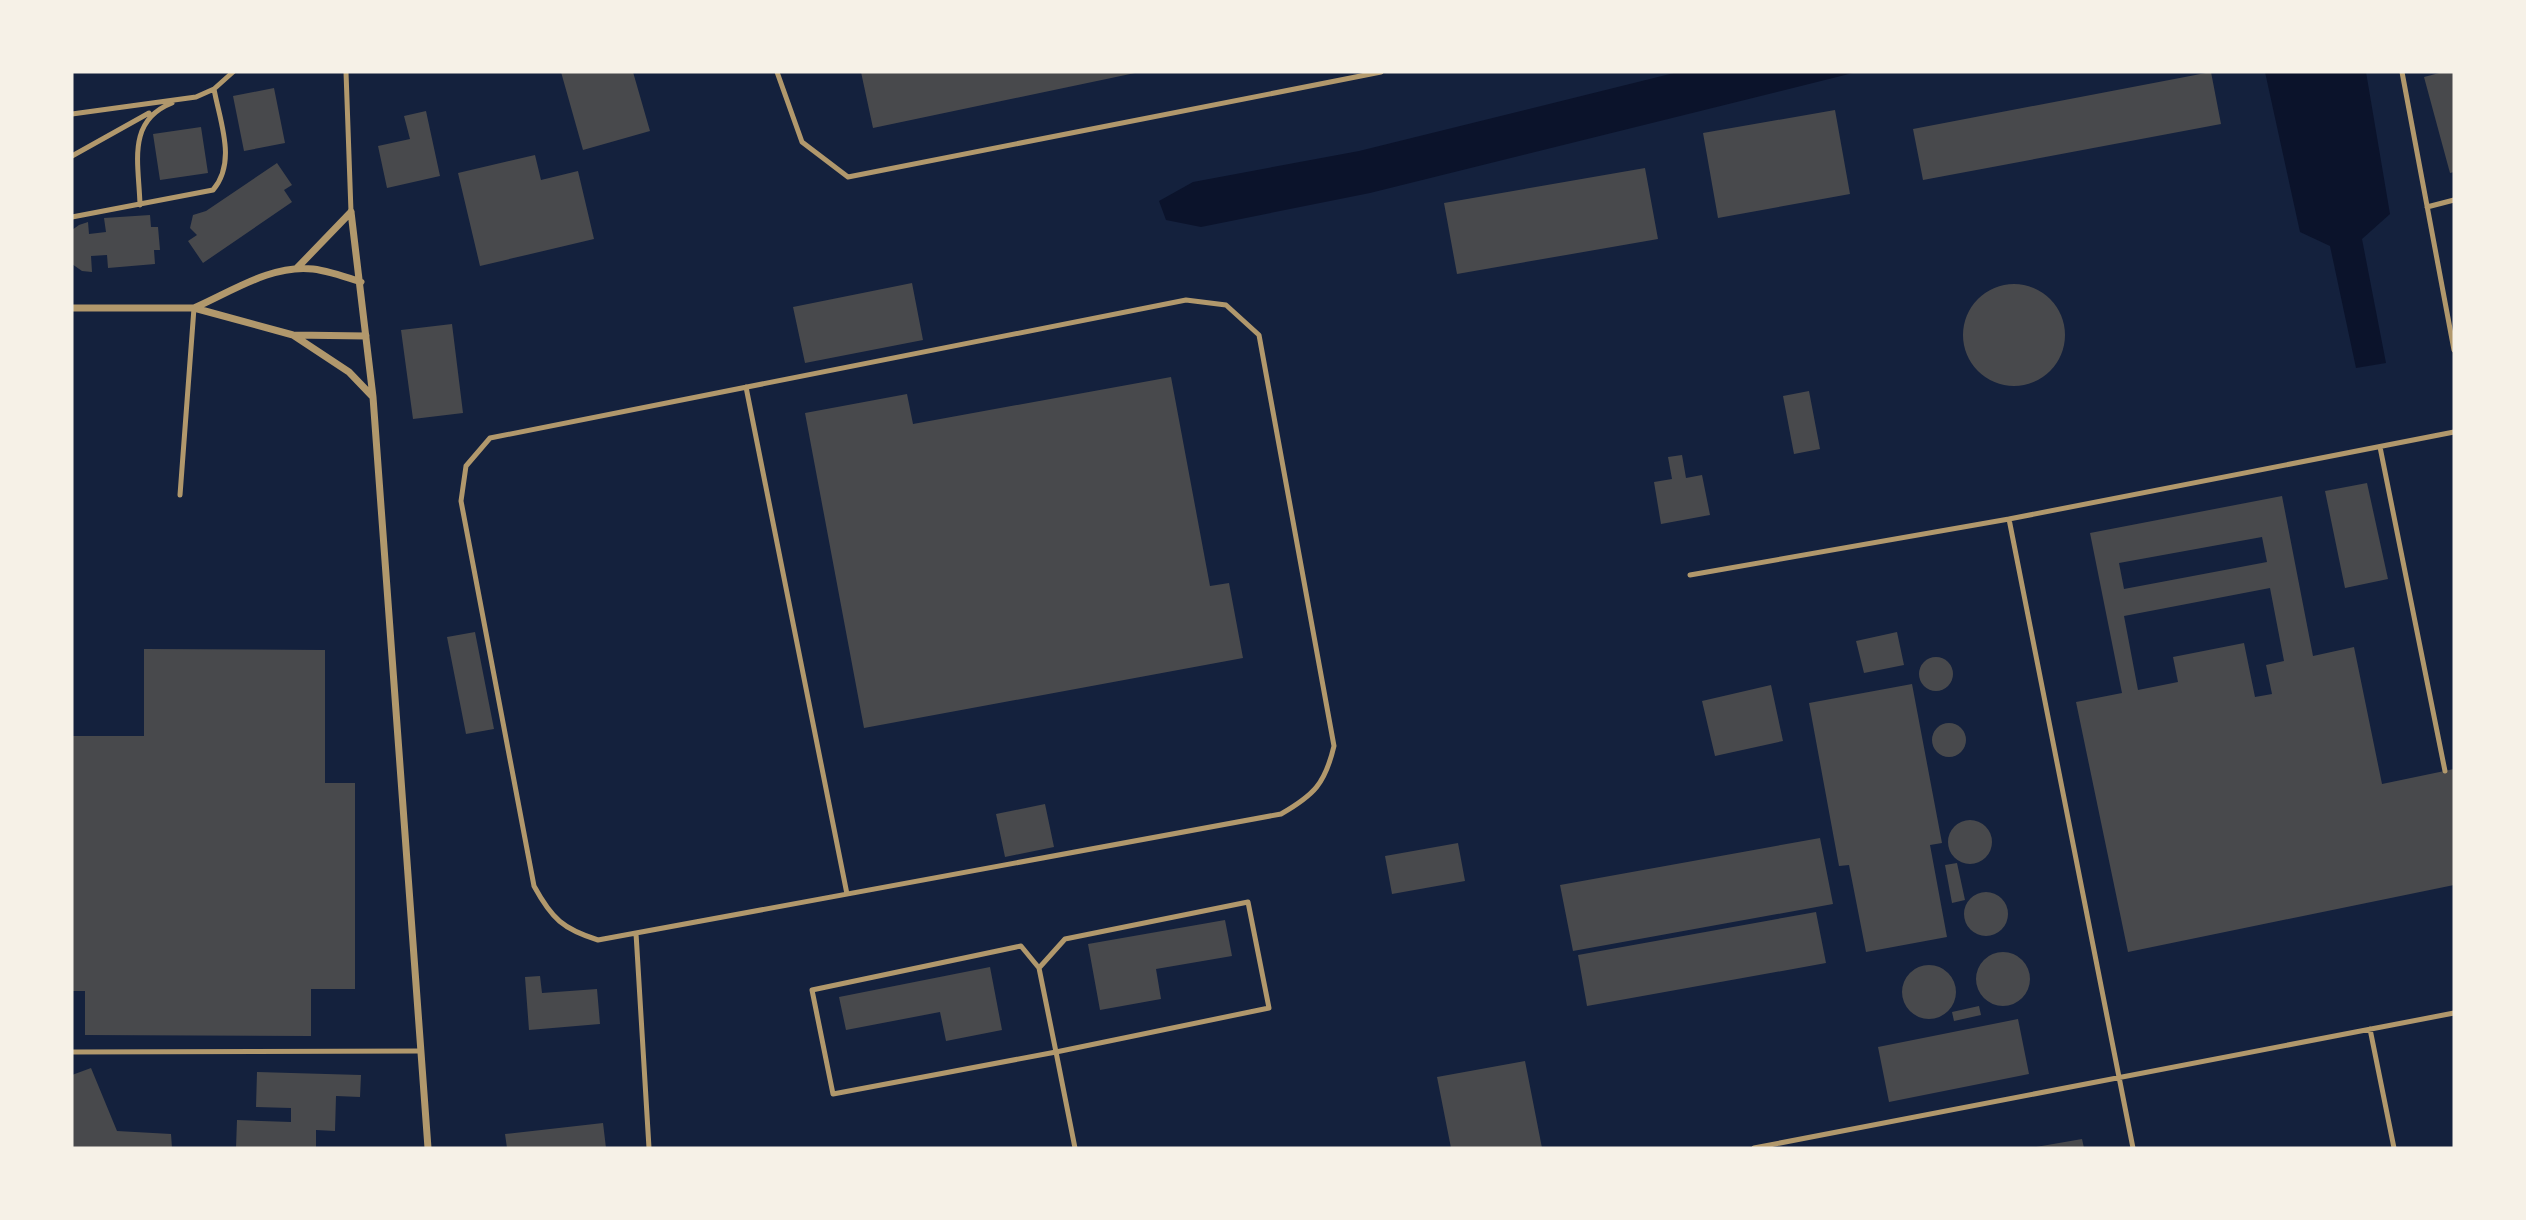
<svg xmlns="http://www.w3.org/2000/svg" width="2526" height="1220" font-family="'Asap Condensed',sans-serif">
<rect width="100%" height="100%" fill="#14213d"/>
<!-- water -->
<path fill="#0b132b" d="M1678,72H1857L1370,193L1201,227L1166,220L1159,201L1193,182L1359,151Z
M2265,72H2366L2390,214L2362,239L2386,363L2356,368L2330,246L2300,232Z"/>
<!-- building -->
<path fill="#48494c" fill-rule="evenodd" d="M561,72H633L650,131L583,150Z
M861,72H1135V73L873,128Z
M2211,72L2221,124L1923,180L1913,129Z
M2443,72H2454V172L2450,173L2424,77Z
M274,88L285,143L244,151L233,96Z
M1835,110L1850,194L1718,218L1703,133Z
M426,111L440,176L387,188L378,146L410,139L404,116Z
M201,127L208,173L160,180L153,134Z
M535,155L541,180L578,171L594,239L480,266L458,173Z
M277,163L292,185L284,190L292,202L203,263L188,241L197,235L190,228L193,215L206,211Z
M1645,168L1658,239L1457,274L1444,203Z
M150,215L151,227H158L160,250H154L155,264L108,268L107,255L91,256L92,272L82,271L72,264V230L79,225L88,222L89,234L106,232L104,218Z
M912,283L923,340L805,363L793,307Z
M1963 335a51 51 0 1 1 102 0a51 51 0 1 1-102 0Z
M452,324L463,413L413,419L401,330Z
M1171,377L1210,586L1229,583L1243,658L864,728L805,413L907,394L913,424Z
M1809,391L1820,449L1794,454L1783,396Z
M1682,455L1686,478L1702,475L1710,515L1661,524L1654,482L1672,479L1668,457Z
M2367,483L2388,579L2345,588L2325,491Z
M2282,496L2313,656L2354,647L2382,784L2454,769V885L2128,952L2076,702L2122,693L2090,533ZM2262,537L2267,562L2124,589L2119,563ZM2270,588L2284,661L2266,665L2272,694L2255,697L2244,643L2173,657L2178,682L2138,690L2124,616Z
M475,632L494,729L466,734L447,637Z
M1897,632L1904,665L1864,673L1856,641Z
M144,649L325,650V783H355V989H311V1036L85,1035V991H72V736H144Z
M1919 674a17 17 0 1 1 34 0a17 17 0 1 1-34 0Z
M1912,684L1942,843L1930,845L1947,937L1866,952L1849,865L1839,866L1809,703Z
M1771,685L1783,741L1715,756L1702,701Z
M1932 740a17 17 0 1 1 34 0a17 17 0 1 1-34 0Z
M1045,804L1054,847L1005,857L996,814Z
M1948 842a22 22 0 1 1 44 0a22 22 0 1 1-44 0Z
M1820,838L1833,904L1573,951L1560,885Z
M1458,843L1465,881L1392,894L1385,856Z
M1957,863L1965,900L1952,903L1945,865Z
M1964 914a22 22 0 1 1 44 0a22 22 0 1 1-44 0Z
M1816,912L1826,963L1587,1006L1578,955Z
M1225,920L1232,956L1156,969L1161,999L1100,1010L1088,944Z
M1976 979a27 27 0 1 1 54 0a27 27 0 1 1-54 0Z
M1902 992a27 27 0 1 1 54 0a27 27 0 1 1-54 0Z
M990,967L1002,1030L946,1041L940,1012L846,1030L839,997Z
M540,976L542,993L597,989L600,1024L529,1030L525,977Z
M1979,1006L1981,1015L1954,1021L1952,1012Z
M2018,1019L2029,1074L1889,1102L1878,1047Z
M1525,1061L1542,1148H1451L1437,1077Z
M91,1068L117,1131L171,1134L172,1148H72V1075Z
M257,1072L361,1075L360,1097L336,1096L335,1131L316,1130V1148H236L237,1120L291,1122V1108L256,1107Z
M603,1123L606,1148H507L505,1134Z
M2082,1139L2084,1148H2036V1147Z"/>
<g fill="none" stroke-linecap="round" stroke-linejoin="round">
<!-- service -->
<path stroke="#b1986c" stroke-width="5" d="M346,72L351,212
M777,72L802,142L848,177L1381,72
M2402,72L2454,350
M72,114L196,97L214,89L233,72
M72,156L149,113
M140,205C139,164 126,121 172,103
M2427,207L2454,200
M72,217L213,190C237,162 220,122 214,89
M1186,300L1226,305L1259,335L1334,746C1325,784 1314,795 1281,814L598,940C563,929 552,919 534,886L461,501L466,466L490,438Z
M746,387L847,894
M2380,447L2445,771
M180,495L194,308
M2009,519L2133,1148
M1690,575L2009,519L2454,432
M636,933L649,1148
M1021,946L1039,968L1056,1052L833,1094L812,990Z
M1039,968L1065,939L1248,902L1269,1008L1056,1052L1075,1148
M2370,1029L2394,1148
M72,1052L420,1051
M1754,1148L2454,1013"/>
<!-- minor -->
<path stroke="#b1986c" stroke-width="7" d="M351,212L373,397L428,1148
M297,268L351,212
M72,308H194L293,335L366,336
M194,308C231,292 272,264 313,269C329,271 346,277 361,282
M293,335L349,372L372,396"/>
</g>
<!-- border -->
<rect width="2526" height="1220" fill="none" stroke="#f6f1e7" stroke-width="147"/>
</svg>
